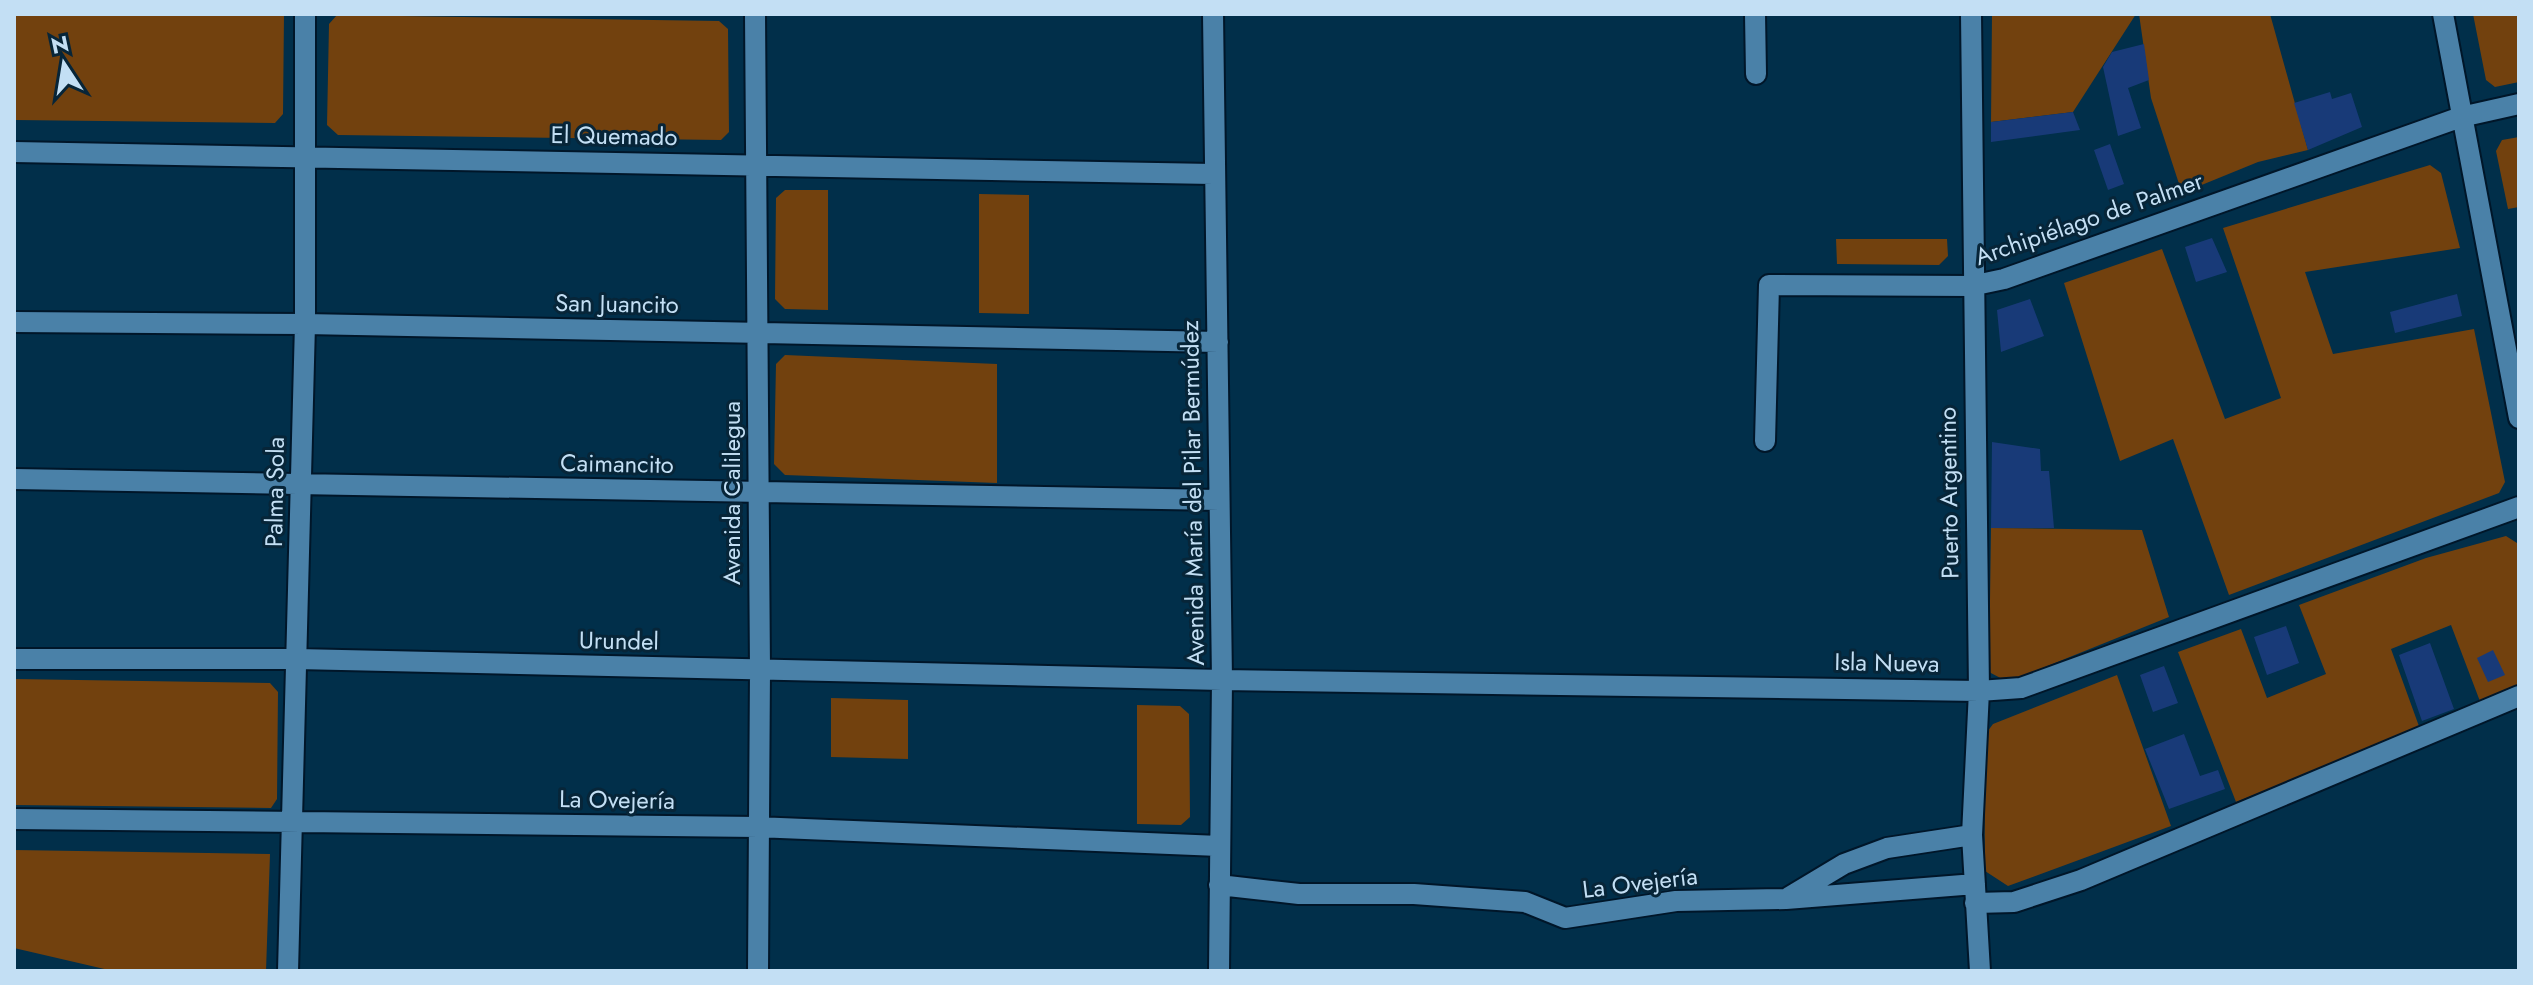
<svg xmlns="http://www.w3.org/2000/svg" width="2533" height="985" font-family="Jost,sans-serif">
<rect width="100%" height="100%" fill="#012f4a"/>
<!-- green -->
<path fill="#72410e" d="M14,14H284L283,114L275,123L14,120Z
M1992,14H2136L2073,112L1991,122Z
M2139,14H2270L2308,150L2258,162L2182,193L2151,98Z
M2473,14H2519V82L2495,87L2486,80Z
M337,15L719,21L728,29L729,132L721,140L338,135L327,125L329,24Z
M2519,137V207L2508,209L2496,151L2502,140Z
M2430,165L2441,173L2460,248L2305,272L2333,354L2474,329L2505,482L2499,493L2229,595L2173,439L2120,461L2064,283L2162,249L2225,419L2281,398L2223,228Z
M785,190H828V310L785,309L775,299L776,198Z
M979,194L1029,195V314L979,313Z
M1836,239H1947L1948,256L1939,265L1837,264Z
M785,355L997,364V483L785,475L774,464L776,364Z
M1991,528L2142,530L2169,617L2008,682L1989,672Z
M2506,536L2517,543L2519,549V689L2481,704L2451,625L2391,649L2420,729L2236,802L2178,652L2241,629L2267,698L2326,674L2299,605L2426,558Z
M2117,675L2171,826L2008,886L1985,871L1984,736L1993,724Z
M14,679L270,683L278,692L277,799L271,808L14,805Z
M831,698L908,700V759L831,757Z
M1137,705L1180,706L1189,714L1190,817L1181,825L1137,824Z
M14,850L270,854L266,971H113L14,948Z"/>
<!-- building -->
<path fill="#183a78" d="M2144,44L2149,80L2128,88L2141,128L2118,136L2103,67L2112,52Z
M2330,92L2332,99L2351,93L2362,127L2308,150L2294,103Z
M2073,112L2080,130L1991,142V122Z
M2110,144L2124,184L2108,190L2094,150Z
M2212,238L2227,272L2196,282L2185,247Z
M2457,294L2462,316L2395,333L2390,312Z
M2030,299L2044,336L2001,352L1997,310Z
M1992,442L2040,449L2041,471H2049L2054,528H1991Z
M2286,626L2299,663L2267,675L2254,637Z
M2430,643L2454,709L2422,721L2399,655Z
M2493,650L2505,675L2488,682L2477,658Z
M2164,666L2178,703L2153,712L2140,675Z
M2184,734L2200,776L2218,770L2225,789L2169,809L2145,749Z"/>
<g fill="none" stroke-linecap="round" stroke-linejoin="round">
<!-- minor casing -->
<g stroke="#001629" stroke-width="24">
<path id="minor" d="M755,14L760,670L758,971
M1213,14L1222,680L1219,971
M1755,14L1756,74
M1971,14L1979,691L1972,835L1980,971
M2443,14L2519,418
M14,152L1213,174
M14,322L305,324L1218,342
M1765,441L1769,285L1971,286L2004,279L2461,117L2519,104
M14,479L1219,500
M14,659H297L1222,680L1979,691L2021,688L2519,507
M14,819L758,827L1219,846
M1219,885L1299,894H1414L1525,902L1565,918L1676,901L1786,899L1975,884
M1789,897L1844,864L1887,848L1972,835
M1975,903L2014,902L2081,880L2519,696
M288,971L305,324V14"/>
</g>
<!-- minor -->
<use href="#minor" stroke="#4a81a8" stroke-width="20"/>
</g>
<g text-anchor="middle" stroke-width="6" stroke-linejoin="round" paint-order="stroke">
<!-- street labels -->
<g font-size="24" fill="#c3dff4" stroke="#072538">
<text transform="translate(614 136) rotate(1)" y="8">El Quemado</text>
<text transform="translate(2089 219) rotate(-19)" y="8">Archipiélago de Palmer</text>
<text transform="translate(617 304) rotate(1)" y="8">San Juancito</text>
<text transform="translate(617 464) rotate(1)" y="8">Caimancito</text>
<text transform="translate(275 492) rotate(-89)" y="8">Palma Sola</text>
<text transform="translate(732 493) rotate(-90)" y="8">Avenida Calilegua</text>
<text transform="translate(1193 493) rotate(-91)" y="8">Avenida María del Pilar Bermúdez</text>
<text transform="translate(1949 493) rotate(-91)" y="8">Puerto Argentino</text>
<text transform="translate(619 641) rotate(1)" y="8">Urundel</text>
<text transform="translate(1887 663) rotate(1)" y="8">Isla Nueva</text>
<text transform="translate(617 800) rotate(1)" y="8">La Ovejería</text>
<text transform="translate(1640 883) rotate(-7)" y="8">La Ovejería</text>
</g>
</g>
<!-- border -->
<rect width="2533" height="985" fill="none" stroke="#c3dff4" stroke-width="32"/>
<!-- north arrow -->
<g transform="translate(64 64) rotate(348)" stroke="#072538" stroke-width="6" paint-order="stroke">
<path d="M0-6L14 30L0 20L-14 30Z" fill="#c3dff4"/>
<text y="-12" font-size="22" font-weight="bold" text-anchor="middle" fill="#c3dff4">N</text>
</g>
</svg>
